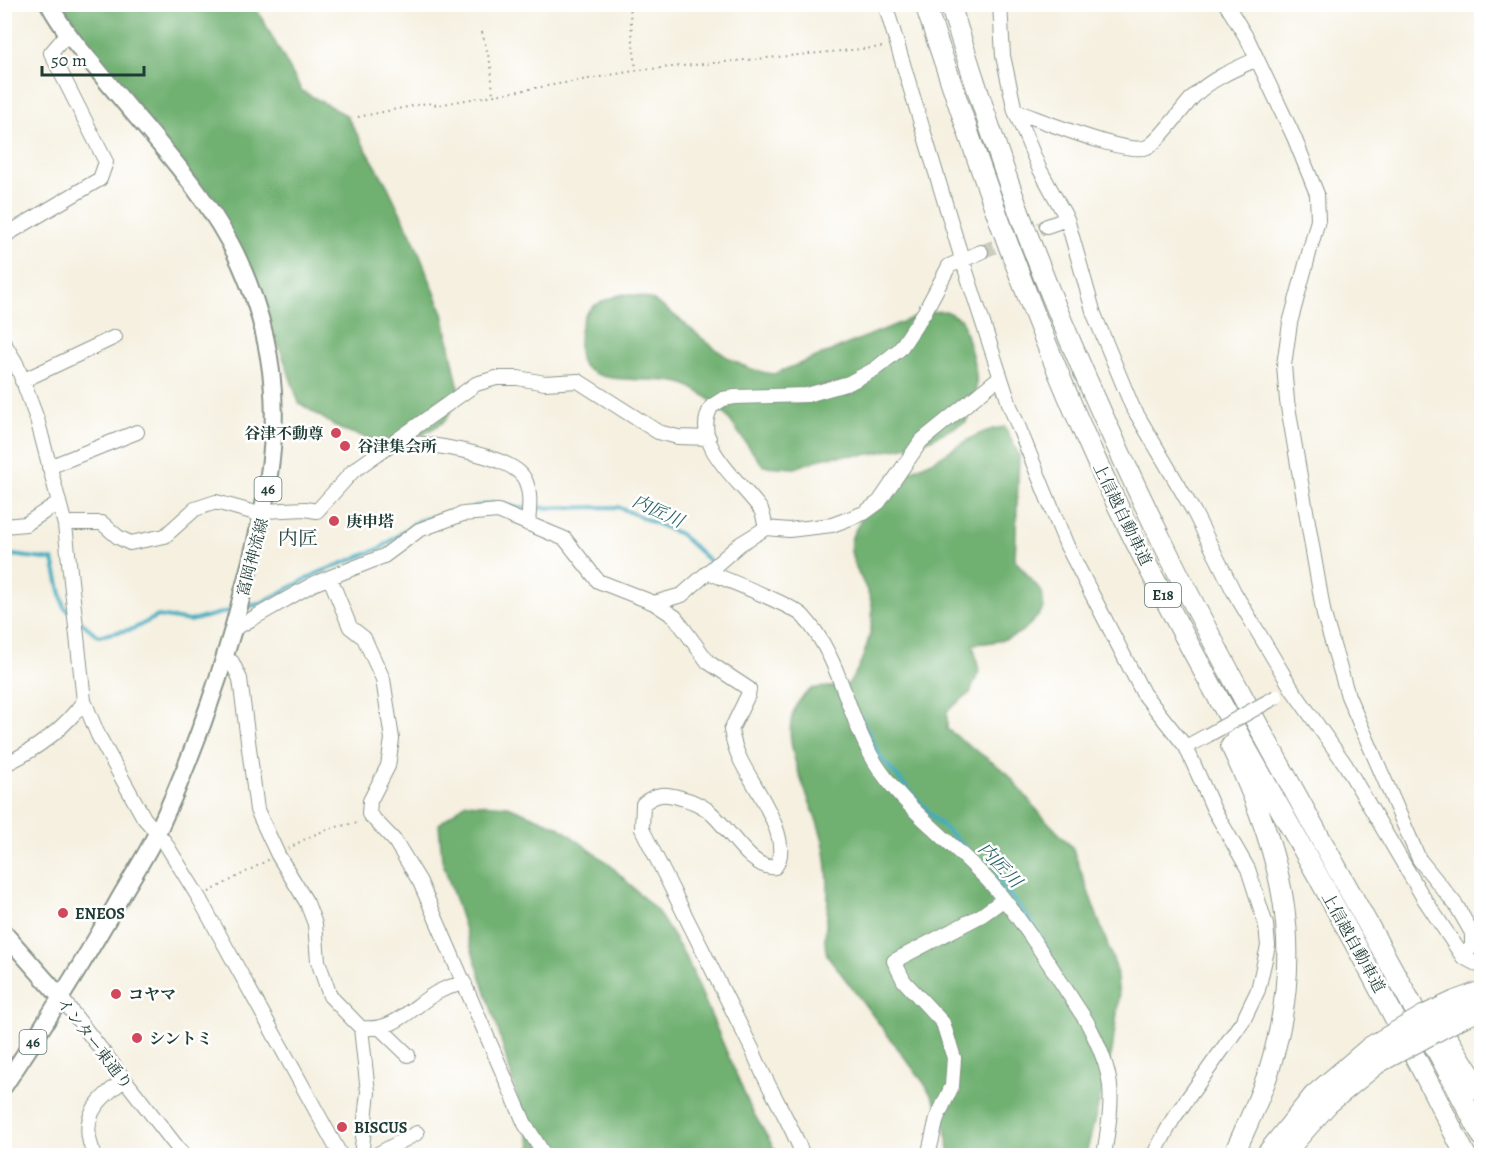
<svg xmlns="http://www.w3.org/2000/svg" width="1486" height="1160" font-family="Alegreya,'Noto Serif JP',serif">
<rect width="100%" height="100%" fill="#fff"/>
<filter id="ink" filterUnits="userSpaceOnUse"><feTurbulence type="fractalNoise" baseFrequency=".0167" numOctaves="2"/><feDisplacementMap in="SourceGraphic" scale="12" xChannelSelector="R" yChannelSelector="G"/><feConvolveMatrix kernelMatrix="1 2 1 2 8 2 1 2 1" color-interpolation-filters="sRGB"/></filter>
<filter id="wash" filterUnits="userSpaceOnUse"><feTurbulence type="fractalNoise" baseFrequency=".008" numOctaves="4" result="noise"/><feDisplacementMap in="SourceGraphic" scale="24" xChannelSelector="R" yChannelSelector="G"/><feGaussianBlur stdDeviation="1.35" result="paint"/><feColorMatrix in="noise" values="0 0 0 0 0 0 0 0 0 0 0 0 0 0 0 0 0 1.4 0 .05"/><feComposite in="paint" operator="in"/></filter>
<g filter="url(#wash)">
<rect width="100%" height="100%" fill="#f5f0e0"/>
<!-- forest -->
<path fill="#70b071" stroke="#487652" stroke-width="1.5" d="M254,4L302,91L346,115L387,185L415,243L443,313L460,395L445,421L419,437L376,441L340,429L299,403L282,354L203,190L76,27L63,5Z
M624,294C632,295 644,296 652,300C694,324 722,369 774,374L927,312L946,311L962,320C973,363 986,379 966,422L922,443L872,454L825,457L795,468L764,466C743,444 730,412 705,396C699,392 691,387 684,384C659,375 605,387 585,367C579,362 579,353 579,346C579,310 592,303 624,294Z
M1005,427L1019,455L1015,560L1042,592L1044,608C1024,636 1008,642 973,644L979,671L970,693L947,711V729L1007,773L1041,815L1072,847L1116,968L1119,998L1112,1051L1086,1155H950L943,1116L924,1083L827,955C823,939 826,930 827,914C829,892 828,868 824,846C817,802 760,723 812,689C815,687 840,687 847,685C862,669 875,627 872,605C868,584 847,562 851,540C852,534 858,526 861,520C879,484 897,477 932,461C958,448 975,430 1005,427Z
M466,803L508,806L559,827L609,864L657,911L687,959L751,1109L778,1155H534L496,1023L442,860L439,824Z"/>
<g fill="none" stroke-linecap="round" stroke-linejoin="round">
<!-- stream -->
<path stroke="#41acc0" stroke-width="4" d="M475,507L495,503L518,508L618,507L680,534L713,564
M4,554L53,560L64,607L70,612
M243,608L259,604L318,573L381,548L418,521L447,513
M80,621L98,636L133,629L158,616L190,621L233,610
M860,716L881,758L935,819L992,873L1032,923L1048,950"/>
</g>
</g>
<g filter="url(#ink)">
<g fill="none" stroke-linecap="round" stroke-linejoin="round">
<!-- minor-tunnel -->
<path stroke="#caccbe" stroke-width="14" stroke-dasharray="14 7" stroke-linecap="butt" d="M981,252L1047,226"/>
<!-- minor casing -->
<g stroke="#8a968a" stroke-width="16">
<path id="minor" d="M885,4L962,259L1010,406L1067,546L1143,693L1186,747L1214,810L1248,869L1266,925L1268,946L1258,990L1244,1019L1173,1119L1153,1156
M1000,4L1003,56L1015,111L1039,168L1067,219L1094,314L1132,406L1194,512L1234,592L1292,689L1345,764L1423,897L1463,957L1482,967
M1226,4L1248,40L1294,137L1317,194L1318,220L1290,323L1284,365L1287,401L1324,615L1348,696L1419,859L1456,905L1472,933V946L1463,957
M1015,111C1039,119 1127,156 1147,147C1158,143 1183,107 1194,96C1211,79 1235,69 1257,59
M1047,226L1067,219
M4,236L100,179L106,162L51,53L68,33
M4,343L16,363L37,419L65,525L84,701L98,735L144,818L164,841L199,898L341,1156
M22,381L115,337
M395,442C422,442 511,454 524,478C532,492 529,510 528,524
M49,467L137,432
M264,511L305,509L317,511L353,471L476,384L496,378H518L545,383L578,381L658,432L678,437L709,438
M65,525L72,523H102L118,537L130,543L165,536L195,509L216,502L263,515
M4,526L26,524L59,502
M766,528C764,523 764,515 761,510C743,483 688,444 712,406L723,399L735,397L807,395L849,383L875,369L900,349L924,313L949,266L981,252
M708,572C727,580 792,605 803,616C843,659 847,722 880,770C911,815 958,846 994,887C1029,929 1057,977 1087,1022C1117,1079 1113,1095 1104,1156
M330,578L350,627L364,638L383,679L392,739L388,766L370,801L369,814L395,841L420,882L525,1124L545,1156
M654,603L675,617L708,662L749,689L748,695L731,730C733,741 736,751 741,761C753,786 795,841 775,867C749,870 727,823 706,809C699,804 689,800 681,798C665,793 656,793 643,804L642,829L753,1051C767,1088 790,1119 803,1156
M234,629L313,584L384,556L419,530L463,514L498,511L565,539L598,581L654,603L682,595L740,544L766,528L789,530L832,525L864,513L879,502L921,441L1000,377
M224,658L232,662L240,679L257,810L278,855L307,903L315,924L318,961L330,996L361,1028L368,1092L361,1156
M1186,747L1208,735
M4,765C35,750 64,729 84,701
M62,999L184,1156
M361,1028C407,1033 420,987 465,984
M380,1028L408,1055
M95,1156C78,1120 95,1101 123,1081
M374,1156L417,1133
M928,1156L937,1118L952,1086L954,1058L943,1023L904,981L894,961L982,915L1003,900"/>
</g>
<!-- major casing -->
<g stroke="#8a968a" stroke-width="20">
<path id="major" d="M4,933L62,999
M4,1086C44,1026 81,966 116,905C130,880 146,856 158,831C195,752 224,668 245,584C276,467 292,379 240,263C207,190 145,130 96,68C79,48 62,28 49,4"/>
</g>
<!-- highway casing -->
<g stroke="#8a968a" stroke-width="22">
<path id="highway" d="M925,4C976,159 1029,312 1096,460C1154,586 1223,707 1291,828C1352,936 1410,1045 1466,1156
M950,4C969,64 988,124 1009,184C1051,304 1104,422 1160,537C1260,740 1378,934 1482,1136
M1231,746C1283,855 1306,948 1270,1067C1261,1097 1246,1127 1233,1156
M1455,1001L1482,991
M1433,1015L1482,1093
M1463,1017L1482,1010
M1265,1156L1314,1095L1370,1047
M1282,1156L1328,1104L1378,1063"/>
</g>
<!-- path -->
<path stroke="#8a968a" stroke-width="2" stroke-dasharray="1.5 4.5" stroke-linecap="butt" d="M629,4L636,70
M482,32L491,66L493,96
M358,117L427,103L437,105L640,70L883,47
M288,849C310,835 332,826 358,823
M209,892L268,860"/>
<!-- minor -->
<use href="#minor" stroke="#fff" stroke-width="14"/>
<!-- major -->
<use href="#major" stroke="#fff" stroke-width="16"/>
<!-- highway -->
<use href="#highway" stroke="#fff" stroke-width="20"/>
<!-- minor-bridge casing -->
<g stroke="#8a968a" stroke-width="16" stroke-linecap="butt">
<path id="minor-bridge" d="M1208,735L1276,697"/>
</g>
<!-- highway-bridge casing -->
<g stroke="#8a968a" stroke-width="22" stroke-linecap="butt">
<path id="highway-bridge" d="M1370,1047L1425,1015L1455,1001
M1378,1063L1463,1017"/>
</g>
<!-- minor-bridge -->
<use href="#minor-bridge" stroke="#fff" stroke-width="14"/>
<!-- highway-bridge -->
<use href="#highway-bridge" stroke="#fff" stroke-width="20"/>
</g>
</g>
<!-- markers -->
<g fill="#d1495b" stroke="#fff" stroke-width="2">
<circle cx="336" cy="433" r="6"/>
<circle cx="345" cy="446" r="6"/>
<circle cx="334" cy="521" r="6"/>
<circle cx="63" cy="913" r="6"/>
<circle cx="116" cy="994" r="6"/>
<circle cx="137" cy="1038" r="6"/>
<circle cx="342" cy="1127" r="6"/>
</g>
<g text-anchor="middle" stroke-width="5" stroke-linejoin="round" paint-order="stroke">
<!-- shield labels -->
<g fill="#fff" stroke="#627771" stroke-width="1.5">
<rect x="254.5" y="477" width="27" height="24" rx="4.5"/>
<rect x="1145" y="583" width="36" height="24" rx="4.5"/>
<rect x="19.5" y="1030" width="27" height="24" rx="4.5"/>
</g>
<g font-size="15" font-weight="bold" fill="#1f3d34">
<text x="268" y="494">46</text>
<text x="1163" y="600">E18</text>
<text x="33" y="1047">46</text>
</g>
<!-- poi labels -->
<g font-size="16" font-weight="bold" fill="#1f3d34" stroke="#fff" text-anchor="start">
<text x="324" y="439" text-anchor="end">谷津不動尊</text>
<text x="357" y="452">谷津集会所</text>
<text x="346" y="527">庚申塔</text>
<text x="75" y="919">ENEOS</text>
<text x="128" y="1000">コヤマ</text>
<text x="149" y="1044">シントミ</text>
<text x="354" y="1133">BISCUS</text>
</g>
<!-- street labels -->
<g font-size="16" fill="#1f3d34" stroke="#fff">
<text transform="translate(1123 514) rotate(64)" y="6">上信越自動車道</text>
<text transform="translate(252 557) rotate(-75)" y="6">富岡神流線</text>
<text transform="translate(1354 942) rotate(61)" y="6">上信越自動車道</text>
<text transform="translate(95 1043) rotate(52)" y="6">インター東通り</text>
</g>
<!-- water labels -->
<g font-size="18" font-style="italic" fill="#2b6465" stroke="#fff">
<text transform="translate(658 511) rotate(25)" y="6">内匠川</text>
<text transform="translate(1000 865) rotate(47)" y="6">内匠川</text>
</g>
<!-- quarter labels -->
<g font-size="20" fill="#1f3d34" stroke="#fff">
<text x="298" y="545">内匠</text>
</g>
</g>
<!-- margin -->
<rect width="1486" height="1160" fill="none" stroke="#fff" stroke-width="24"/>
<!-- scale -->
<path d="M42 66v9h102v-9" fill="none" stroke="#1f3d34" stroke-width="3"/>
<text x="51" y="66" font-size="18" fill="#1f3d34" stroke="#ffffff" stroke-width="4.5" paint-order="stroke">50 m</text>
</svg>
